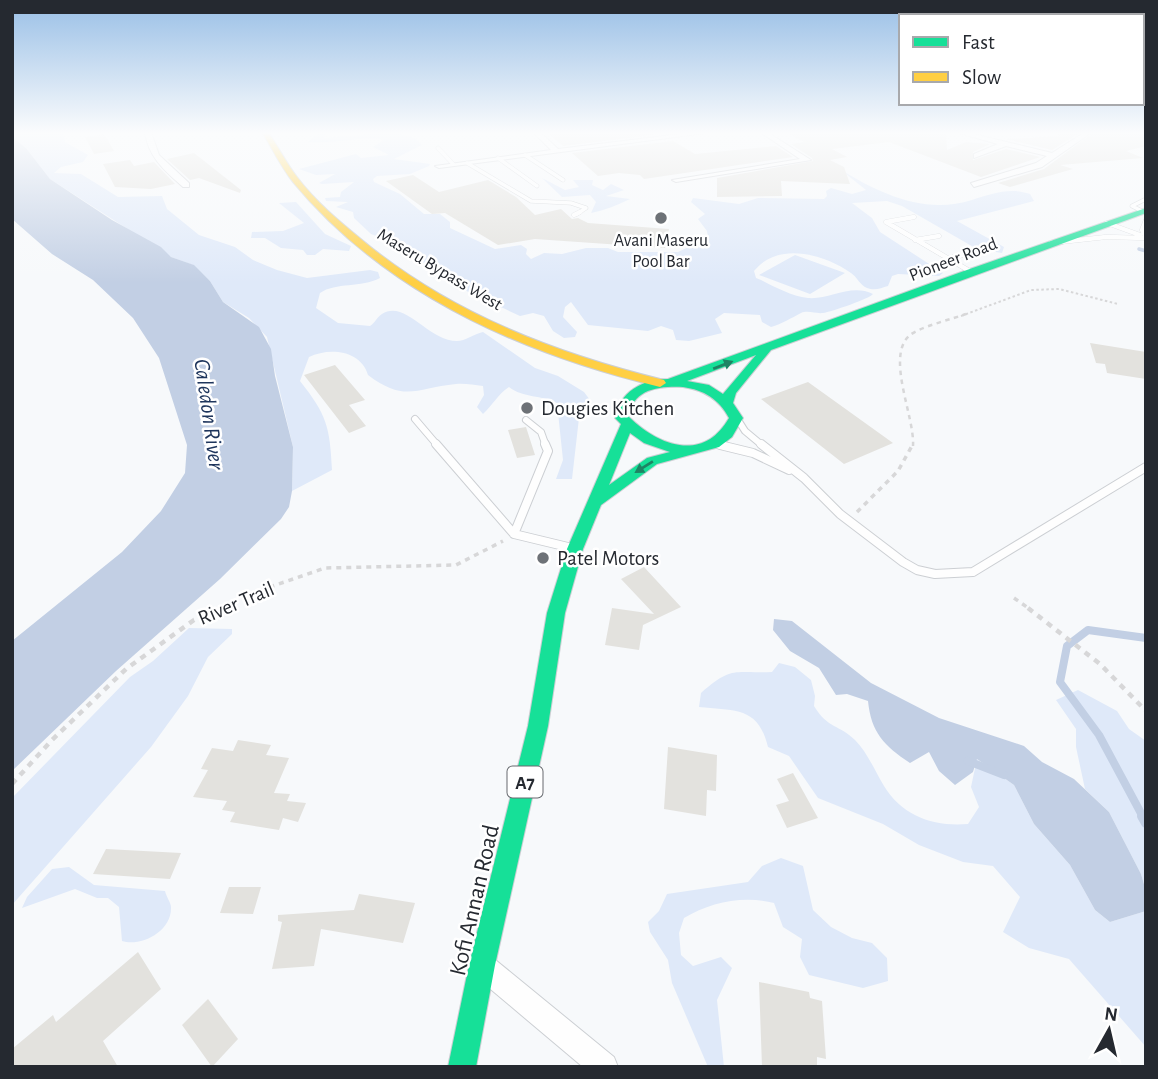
<svg xmlns="http://www.w3.org/2000/svg" width="1158" height="1079" font-family="'Alegreya Sans',sans-serif">
<rect width="100%" height="100%" fill="#f7f9fb"/>
<!-- green -->
<path fill="#dfe9f9" d="M12,132H70L63,133L65,142L88,155L83,162L61,167L54,173L81,174L118,197L162,196L167,209L199,235L235,247L253,260L277,270L307,278L370,270L378,272L380,278C361,288 336,282 320,293L316,308L338,323L370,326C375,323 377,317 382,314C405,299 428,341 457,341C465,341 474,334 483,332L535,368L558,376L584,392L590,400L579,418L572,479H556L563,460L557,403C542,395 523,398 509,387C497,395 493,405 483,414L477,407L484,395L483,386C474,385 464,383 456,384C416,388 405,403 368,375C361,350 329,347 309,357L300,381C327,415 330,427 332,470L292,491L293,447L267,337L249,318L223,302L210,281L193,265L171,257L50,179L26,148L12,137Z
M320,132H328L324,138L391,132L415,138L422,145L394,159L430,164L429,166L410,174L377,176L373,179L374,182L400,194L424,214H440L450,222V228L495,249L521,245L527,249L526,254L531,259L544,253L562,254L586,248H608L618,252H678L708,238L707,231L698,219L705,214L691,202L693,198L739,204L758,198L824,199L827,196L826,191L831,188L852,194L866,190L841,170C879,193 924,215 972,200C991,194 1010,187 1030,194L1034,201L957,221L1004,247L1002,253L977,249L902,206L887,201L852,203L872,218L880,232L943,273L939,276L898,274L892,276L888,286C881,288 875,291 867,288C860,285 857,277 851,273C824,254 778,241 754,271L756,278L761,280C775,287 791,296 808,298C829,300 851,283 873,294C871,298 831,312 823,313C816,314 808,310 801,313C791,318 782,324 771,327L762,322L760,315L724,313L715,319L722,333L689,341L676,340L673,330L661,326L648,331L588,325L571,302L565,307L563,317L577,332L575,337L564,338L553,331L544,316L533,313L520,316L458,287L427,264L409,257L389,241L371,234L354,218L353,212L336,207L348,202L326,201L325,198L340,197L341,192L354,182L322,184L319,183L335,174L316,175L299,169L356,154L361,158L389,155L373,147L384,140C366,135 330,145 308,142Z
M542,178L565,190L579,187L573,180H593L592,185L603,190L611,184L624,190L606,196L630,199C618,205 605,210 591,213L596,202L590,195L562,197Z
M296,202L325,234L351,246L349,251L323,249L315,255H307L303,250L281,248L265,238H251L252,232L283,231L304,223L279,203Z
M795,255L845,273L810,294L759,275Z
M189,628L232,629V634L208,657L188,696L151,747L12,905V798L130,677L153,661Z
M779,663L795,667L811,680L815,696L814,706C828,729 840,725 855,740C867,752 875,771 884,786C902,816 934,827 968,824L979,807L971,787L977,759L1014,785L1034,824L1070,865L1095,910L1110,922L1146,911V1047L1069,959L1029,948L1003,932L1020,897L993,866L963,862L919,845L883,824L818,798L789,756L768,747C758,706 735,711 699,707L701,693C733,665 734,674 772,672Z
M1078,690L1117,711L1129,729L1146,741V891L1141,874L1109,812L1085,789L1076,747V729L1056,700Z
M781,858L803,866L813,910L831,927L852,938L872,943L887,958L888,981L863,988L809,975L800,957L802,939L783,927L774,903C743,895 711,902 684,918L679,933L681,955L693,966L721,957L732,968L717,1000L724,1067H708L672,983L668,960L650,932L648,922L659,911L667,894L748,882L762,866Z
M69,867L94,885L165,891C166,896 171,903 171,907C172,932 140,947 122,941L119,907L108,898H97L75,889L22,908L27,897L52,869Z"/>
<!-- water -->
<path fill="#c2cfe4" d="M12,137L26,148L50,179L112,220L161,247L171,257L194,265L210,281L223,302L259,327L271,349L275,376L293,447L292,491L289,507L281,519L220,579L116,671L12,771V641L122,552L161,511L185,473L187,445L159,358L133,318L93,280L52,254L12,219Z
M774,619L792,621L871,683L939,718L1024,746L1042,762L1074,779L1109,812L1141,874L1146,891V911L1110,922L1095,910L1070,865L1034,824L1014,785L977,759L973,772L955,785L939,771L929,752L910,763C884,746 871,732 868,701L847,694L836,695L819,668L790,651L773,630Z"/>
<g fill="none" stroke-linecap="round" stroke-linejoin="round">
<!-- stream-far2 -->
<path stroke="#c2cfe4" stroke-width="3.5" d="M1139,249L1146,251"/>
<!-- stream-far1 -->
<path stroke="#c2cfe4" stroke-width="8" d="M968,761L1004,775
M1143,817L1099,735L1060,682L1067,646L1088,630L1146,638"/>
<!-- stream -->
<path stroke="#c2cfe4" stroke-width="10" d="M1142,816L1146,823"/>
</g>
<!-- building -->
<path fill="#e3e2de" d="M547,132H652L653,135L563,146Z
M784,132H946L947,150L966,142L990,144L973,152V160L1006,149L1040,157L981,177L889,142L832,149L847,157L830,160L844,167L850,184L781,181L782,196L717,197V178L813,161L812,158L791,144L804,142Z
M1056,132H1081L1052,150L1006,139L1059,136Z
M1094,132H1146V146L1126,151L1143,158L1060,165L1073,169L1010,187L998,183L1044,169Z
M104,134L114,151L94,154L85,137Z
M673,141L695,154L776,146L793,157L644,179L640,175L619,173L598,176L572,153Z
M194,153L241,190L240,193L199,178L190,180L167,159Z
M130,160L134,166L154,162L175,184L151,189L115,187L103,164Z
M413,175L439,192L488,180L516,197L535,215L561,209L572,219L578,218L588,223L669,229L665,248L535,239L498,245L445,213L432,214L386,181Z
M1090,343L1146,352V379L1107,373L1105,364L1096,363Z
M335,365L365,400L349,405L366,426L349,433L304,375Z
M808,382L893,443L844,464L761,399Z
M526,427L535,455L517,458L508,430Z
M644,567L681,607L643,625L639,650L605,645L612,608L654,614L621,579Z
M238,740L271,745L266,755L289,758L274,793L290,794L287,801L306,803L298,822L283,818L279,830L230,822L235,812L222,810L227,801L193,797L208,770L201,769L212,748L233,751Z
M668,747L717,755L716,791L707,790L706,816L664,809Z
M793,773L818,818L787,828L776,805L789,801L777,779Z
M106,849L181,853L170,879L93,874Z
M229,887H261L253,914L220,913Z
M359,894L415,903L403,943L321,929L314,966L272,969L282,922L278,921V915L354,910Z
M138,952L161,989L103,1041L118,1067H12V1049L53,1015L56,1022Z
M759,982L809,992L810,998L822,1001L826,1059L817,1057V1067H762Z
M208,999L238,1039L212,1067L182,1025Z"/>
<g fill="none" stroke-linecap="round" stroke-linejoin="round">
<!-- lane-far3 casing -->
<g stroke="#cccfd3" stroke-width="4.5">
<path id="lane-far3" d="M438,148L453,164
M525,155L563,180
M498,158L537,186
M467,163L531,201L571,203L586,208L577,214
M1142,211L1132,206L1146,199"/>
</g>
<!-- lane-far2 casing -->
<g stroke="#cccfd3" stroke-width="5">
<path id="lane-far2" d="M574,215L580,212
M914,217L886,222L973,273
M1146,220L1142,230L1146,237
M1107,223L1140,235
M915,240L939,236
M1051,243L1106,237L1146,238
M945,259L967,254"/>
</g>
<!-- lane-far1 casing -->
<g stroke="#cccfd3" stroke-width="8">
<path id="lane-far1" d="M415,419L438,446
M526,420L541,432L546,446
M738,420L745,431L763,446
M720,445L723,446"/>
</g>
<!-- lane casing -->
<g stroke="#cccfd3" stroke-width="10">
<path id="lane" d="M436,444L514,534
M545,444L548,451L514,534L572,548
M761,444L804,478L840,514L903,562L917,570L935,574L973,572L1146,467
M720,445L753,453L789,470"/>
</g>
<!-- street casing -->
<g stroke="#cccfd3" stroke-width="2">
<path id="street" d="M145,132H151L159,155L189,183V187H183C165,171 148,157 145,132Z
M533,132H540L558,149L697,132H713L439,168L435,166L551,150Z
M760,132H767L811,160L676,182L672,180L800,159Z
M955,132H965L1052,153L1085,132H1092L1042,167L974,187L971,183L1036,163L1047,156L1006,146L974,158V154L998,144Z
M484,954L493,958L614,1057L618,1067H583L475,976L471,967L475,958Z"/>
</g>
<!-- fast casing -->
<g stroke="#cccfd3" stroke-width="2">
<path id="fast" d="M1146,208V213L771,350L736,393L733,403L743,418L732,437L719,447L657,464L601,505L583,549L565,613L548,726L495,965L476,1067H448L469,965L528,726L547,613L567,549L621,424L615,418C619,392 643,379 668,379L964,271ZM756,355L723,394L709,385L687,381ZM683,387C704,390 719,399 729,418C704,462 660,447 629,417C632,389 659,386 683,387ZM630,433L644,443L670,452L647,458L609,485Z"/>
</g>
<!-- slow casing -->
<g stroke="#cccfd3" stroke-width="2">
<path id="slow" d="M262,132H268C278,146 286,163 297,177C315,201 339,221 362,240C450,313 554,353 664,380L666,383L660,387C522,354 385,293 293,182C281,167 272,148 262,132Z"/>
</g>
<!-- path-far3 -->
<path stroke="#d7d7d8" stroke-width="2" stroke-dasharray="2.5 2.5" stroke-linecap="butt" d="M961,316L1031,290L1059,289L1118,304"/>
<!-- path-far2 -->
<path stroke="#d7d7d8" stroke-width="2.5" stroke-dasharray="4.5 4.5" stroke-linecap="butt" d="M913,446C915,417 885,356 910,335C920,327 952,319 966,314"/>
<!-- path-far1 -->
<path stroke="#d7d7d8" stroke-width="3.5" stroke-dasharray="5 5" stroke-linecap="butt" d="M857,512L898,471L913,444
M1014,598L1031,610
M226,610L241,597L325,568L456,565L503,541"/>
<!-- path -->
<path stroke="#d7d7d8" stroke-width="4.5" stroke-dasharray="6 6" stroke-linecap="butt" d="M1028,608L1100,664L1146,711
M12,784L51,741L126,669L194,620L231,608"/>
<!-- lane-far3 -->
<use href="#lane-far3" stroke="#fefefe" stroke-width="3.5"/>
<!-- lane-far2 -->
<use href="#lane-far2" stroke="#fefefe" stroke-width="4.5"/>
<!-- lane-far1 -->
<use href="#lane-far1" stroke="#fefefe" stroke-width="6"/>
<!-- lane -->
<use href="#lane" stroke="#fefefe" stroke-width="8"/>
<!-- street -->
<use href="#street" fill="#fefefe" fill-rule="evenodd"/>
<!-- fast -->
<use href="#fast" fill="#16e098" fill-rule="evenodd"/>
<!-- slow -->
<use href="#slow" fill="#ffcf43" fill-rule="evenodd"/>
</g>
<!-- one-way arrows -->
<defs><path id="oneway-solid" d="M-6-.8H1V-3.2L6.5 0L1 3.2V.8H-6Z" transform="scale(1.75)"/></defs>
<g fill="#1e8464">
<use href="#oneway-solid" transform="translate(723 365) rotate(-21)"/>
<use href="#oneway-solid" transform="translate(644 467) rotate(148)"/>
</g>
<!-- sky -->
<linearGradient id="sky" x2="0" y2="1"><stop stop-color="#99bfe6"/><stop offset="0.47" stop-color="#fbfcfd"/><stop offset="1" stop-color="#fbfcfd" stop-opacity="0"/></linearGradient>
<rect width="1158" height="283" fill="url(#sky)"/>
<!-- markers -->
<g fill="#6e7277" stroke="#fff" stroke-width="2.5">
<circle cx="661" cy="218" r="7"/>
<circle cx="527" cy="408" r="7"/>
<circle cx="543" cy="558" r="7"/>
</g>
<g text-anchor="middle" stroke-width="5" stroke-linejoin="round" paint-order="stroke">
<!-- far-poi labels -->
<g font-size="18" fill="#252930" stroke="#fff">
<text x="661" y="246">Avani Maseru<tspan x="661" dy="21">Pool Bar</tspan></text>
</g>
<!-- far-street labels -->
<g font-size="18" fill="#252930" stroke="#fff">
<text transform="translate(953 259) rotate(-21)" y="6">Pioneer Road</text>
<text transform="translate(440 269) rotate(31)" y="6">Maseru Bypass West</text>
</g>
<!-- shield labels -->
<rect fill="#fff" stroke="#66696e" stroke-width="2" x="507.5" y="766.5" width="35" height="31" rx="5"/>
<g font-size="19" font-weight="bold" fill="#252930">
<text x="525" y="789">A7</text>
</g>
<!-- poi labels -->
<g font-size="21" fill="#252930" stroke="#fff" text-anchor="start">
<text x="541" y="415">Dougies Kitchen</text>
<text x="557" y="565">Patel Motors</text>
</g>
<!-- street labels -->
<g font-size="21" fill="#252930" stroke="#fff">
<text transform="translate(236 603) rotate(-23)" y="7">River Trail</text>
</g>
<!-- water labels -->
<g font-size="23" font-style="italic" fill="#1e355c" stroke="#fff">
<text transform="translate(210 414) rotate(82)" y="8">Caledon River</text>
</g>
<!-- near-street labels -->
<g font-size="24" fill="#252930" stroke="#fff">
<text transform="translate(474 900) rotate(-77)" y="8">Kofi Annan Road</text>
</g>
</g>
<!-- border -->
<rect width="1158" height="1079" fill="none" stroke="#252930" stroke-width="28"/>
<!-- legend -->
<rect x="899" y="14" width="245" height="91" fill="#ffffff" stroke="#a8a9ac" stroke-width="2"/>
<rect x="913" y="37" width="35" height="10" fill="#16e098" stroke="#a8a9ac" stroke-width="2"/>
<text x="962" y="49" font-size="21" fill="#252930">Fast</text>
<rect x="913" y="72" width="35" height="10" fill="#ffcf43" stroke="#a8a9ac" stroke-width="2"/>
<text x="962" y="84" font-size="21" fill="#252930">Slow</text>
<!-- north arrow -->
<g transform="translate(1109 1030) rotate(8)" stroke="#ffffff" stroke-width="5" paint-order="stroke">
<path d="M0-5L12 26L0 18L-12 26Z" fill="#252930"/>
<text y="-10" font-size="19" font-weight="bold" text-anchor="middle" fill="#252930">N</text>
</g>
</svg>
